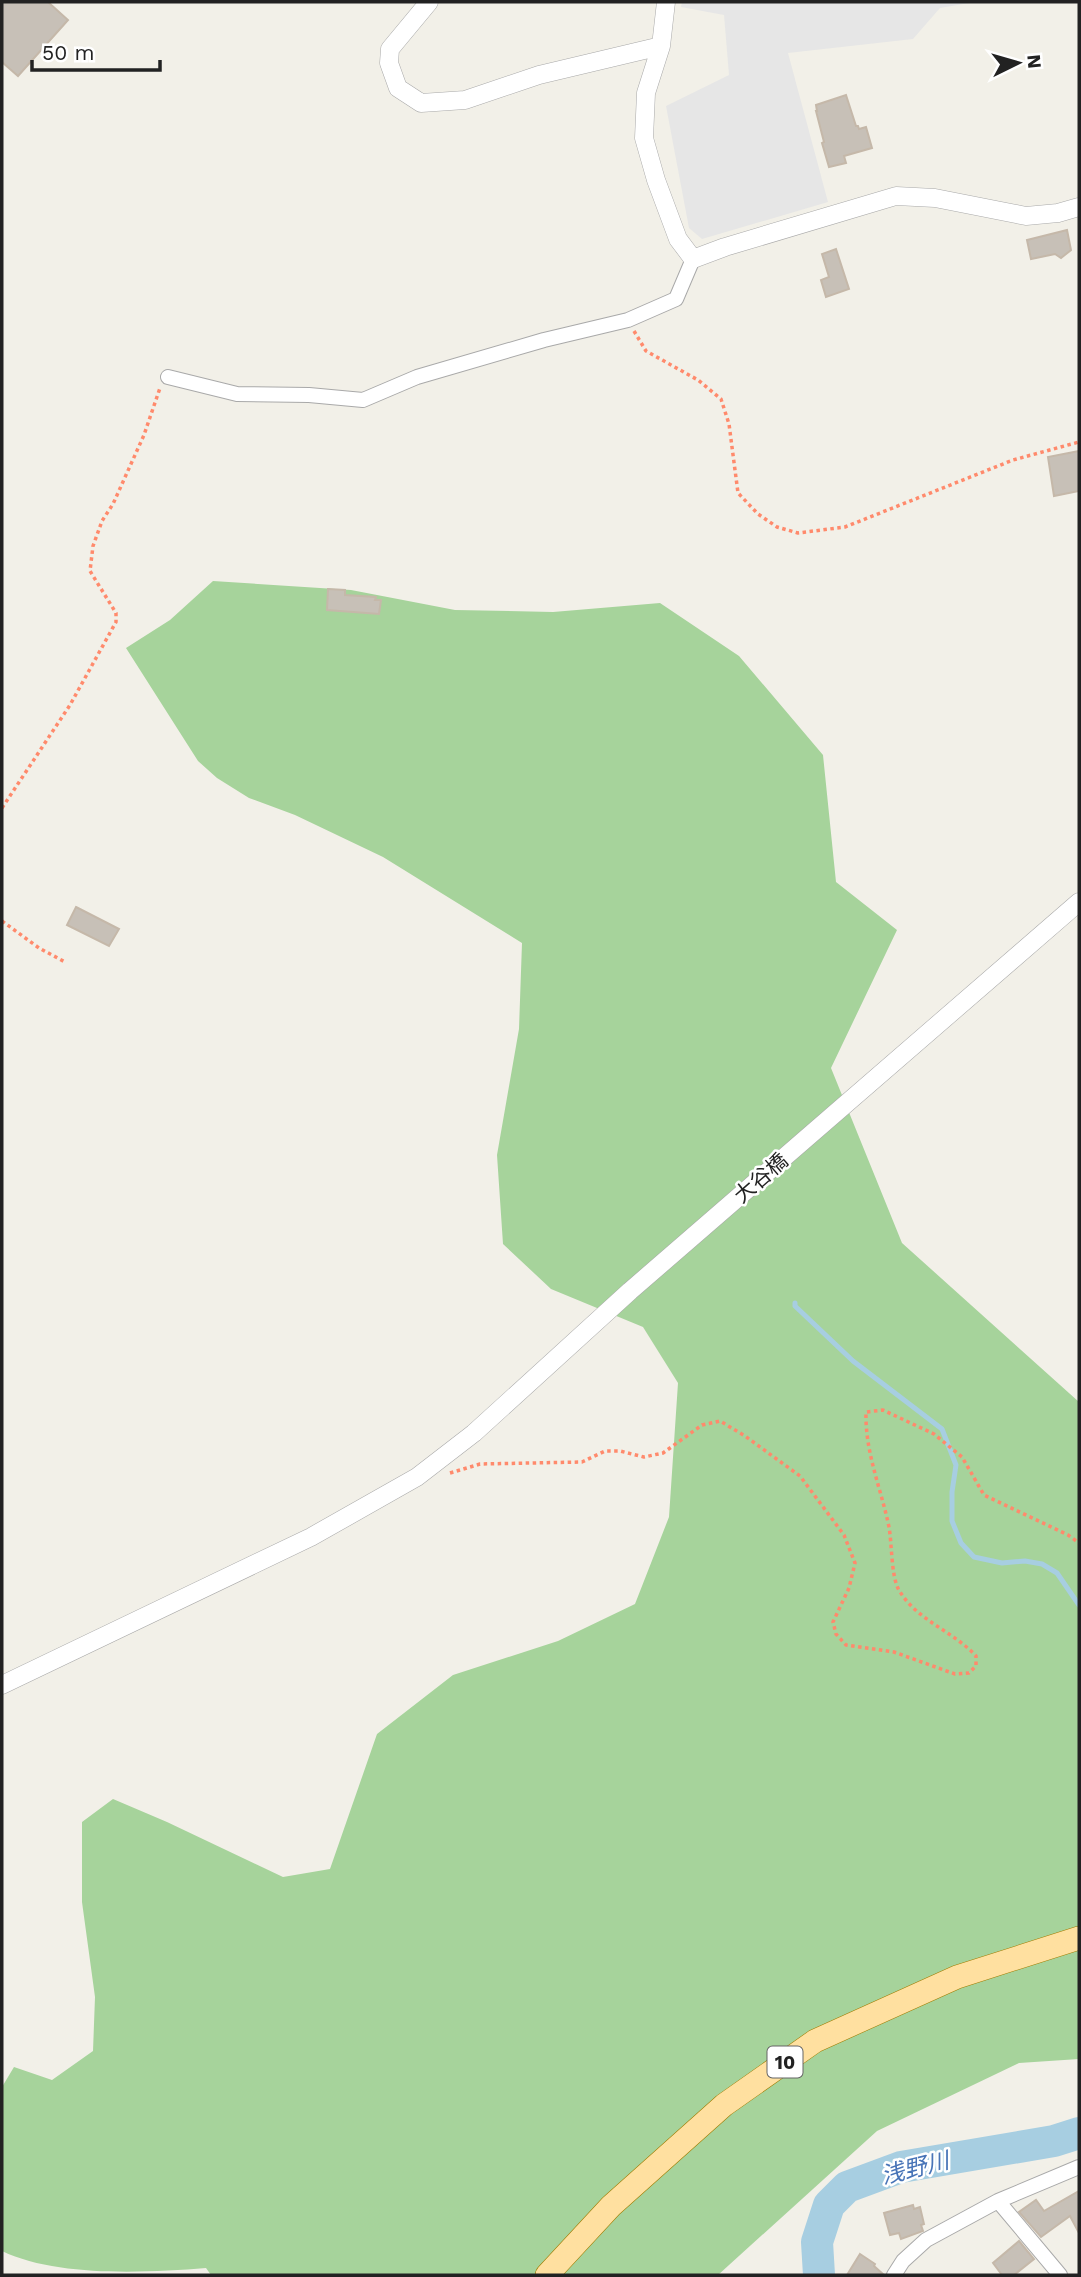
<svg xmlns="http://www.w3.org/2000/svg" width="1081" height="2277" font-family="'Work Sans','Noto Sans JP',sans-serif">
<rect width="100%" height="100%" fill="#f2f0e8"/>
<!-- forest -->
<path fill="#a6d39b" d="M213,581L351,590L455,610L553,612L660,603L739,656L823,755L836,882L897,930L831,1068L902,1243L1079,1402V2059L1019,2063L877,2131L718,2275H211L206,2268C143,2273 56,2277 2,2251V2087L14,2067L52,2080L93,2051L95,1997L82,1902V1822L113,1799L167,1822L283,1877L330,1869L377,1734L453,1675L558,1641L635,1604L669,1517L678,1383L643,1327L551,1289L503,1244L497,1155L519,1029L522,943L383,857L295,815L249,798L217,778L198,761L126,648L170,620Z"/>
<!-- parking -->
<path fill="#e6e6e6" d="M682,2H975L940,8L913,39L788,53L828,202L702,239L689,228L666,106L729,75L724,15L681,7Z"/>
<g fill="none" stroke-linecap="round" stroke-linejoin="round">
<!-- stream -->
<path stroke="#a7cee1" stroke-width="5" d="M795,1303V1306L853,1361L942,1429L956,1465L952,1492V1521L961,1543L974,1557L1002,1563L1025,1561L1042,1564L1057,1573L1079,1605"/>
<!-- river -->
<path stroke="#a7cee1" stroke-width="32" d="M819,2275L817,2242L829,2205L847,2187L901,2167L1054,2141L1079,2133"/>
</g>
<!-- building -->
<path fill="#c7c0b7" stroke="#c5b8a9" stroke-width="2" d="M2,2H48L68,20L18,76L2,62Z
M846,95L856,126H858L859,129L866,127L872,148L844,156L846,163L829,167L822,143L824,142L816,111H817L816,105Z
M1067,230L1071,250L1061,258L1055,254L1031,259L1027,240Z
M836,249L849,289L826,297L821,280L829,277L822,254Z
M1079,451V491L1054,496L1048,457Z
M328,589L345,590V595L376,597L375,600H381L379,614L327,610Z
M76,907L119,929L109,946L67,925Z
M1079,2191V2233L1070,2216L1041,2237L1019,2212L1036,2200L1044,2211Z
M913,2205L914,2209L920,2207L924,2224L921,2225L923,2231L901,2239L899,2233L890,2235L884,2213Z
M1019,2241L1034,2259L1014,2275H1002L993,2263Z
M860,2254L875,2264L874,2266L884,2275H847Z"/>
<g fill="none" stroke-linecap="round" stroke-linejoin="round">
<!-- minor casing -->
<g stroke="#a9a9a9" stroke-width="16">
<path id="minor" d="M168,377L237,394L309,395L363,400L417,377L544,340L628,320L676,299L693,259
M998,2201L1060,2275
M894,2275L903,2261L926,2240L998,2201L1079,2167"/>
</g>
<!-- tertiary casing -->
<g stroke="#a9a9a9" stroke-width="19">
<path id="tertiary" d="M429,2L390,49L389,63L398,88L421,103L465,100L539,75L661,46
M666,2L661,46L646,93L644,138L656,180L678,239L693,259L725,247L896,196L935,198L1026,216L1058,213L1079,207
M2,1685L311,1537L417,1477L474,1433L630,1291L1079,902"/>
</g>
<!-- primary casing -->
<g stroke="#9f7b00" stroke-width="24">
<path id="primary" d="M547,2275L611,2206L724,2105L815,2041L957,1977L1079,1938"/>
</g>
<!-- path -->
<path stroke="#ff8a6c" stroke-width="3.5" stroke-dasharray="3.5 3.5" stroke-linecap="butt" d="M634,331L646,351L698,380L721,399L729,424L738,493L758,514L777,527L798,533L845,527L1013,460L1079,442
M2,808L70,705L116,622V613L90,571L93,546L102,521L113,504L144,435L160,388
M2,921L39,948L65,962
M450,1473L480,1464L582,1462L605,1451H620L644,1457L663,1453L702,1425L720,1421L745,1436L800,1476L844,1535L855,1563L849,1588L833,1622L836,1634L846,1645L894,1652L955,1674L969,1673L976,1666V1656C953,1631 916,1620 899,1590C891,1577 892,1543 889,1527C881,1488 865,1453 866,1412L883,1410L934,1434L962,1457L984,1495L1068,1535L1079,1543"/>
<!-- minor -->
<use href="#minor" stroke="#fff" stroke-width="14"/>
<!-- tertiary -->
<use href="#tertiary" stroke="#fff" stroke-width="18"/>
<!-- primary -->
<use href="#primary" stroke="#ffe0a0" stroke-width="23"/>
</g>
<g text-anchor="middle" stroke-width="5" stroke-linejoin="round" paint-order="stroke">
<!-- shield labels -->
<rect fill="#fff" stroke="#646464" stroke-width="2" x="767.5" y="2046.5" width="35" height="31" rx="5"/>
<g font-size="19" font-weight="bold" fill="#222">
<text x="785" y="2069">10</text>
</g>
<!-- street labels -->
<g font-size="21" fill="#222" stroke="#fff">
<text transform="translate(761 1178) rotate(-41)" y="7">大谷橋</text>
</g>
<!-- water labels -->
<g font-size="23" font-style="italic" fill="#4874b7" stroke="#fff">
<text transform="translate(915 2168) rotate(-14)" y="8">浅野川</text>
</g>
</g>
<!-- border -->
<rect width="1081" height="2277" fill="none" stroke="#222222" stroke-width="7"/>
<!-- north arrow -->
<g transform="translate(1018 63) rotate(85)" stroke="#ffffff" stroke-width="5" paint-order="stroke">
<path d="M0-5L12 26L0 18L-12 26Z" fill="#222222"/>
<text y="-10" font-size="19" font-weight="bold" text-anchor="middle" fill="#222222">N</text>
</g>
<!-- scale -->
<path d="M32 60v10h128v-10" fill="none" stroke="#222222" stroke-width="3.5"/>
<text x="42" y="60" font-size="21" fill="#222222" stroke="#ffffff" stroke-width="5" paint-order="stroke">50 m</text>
</svg>
